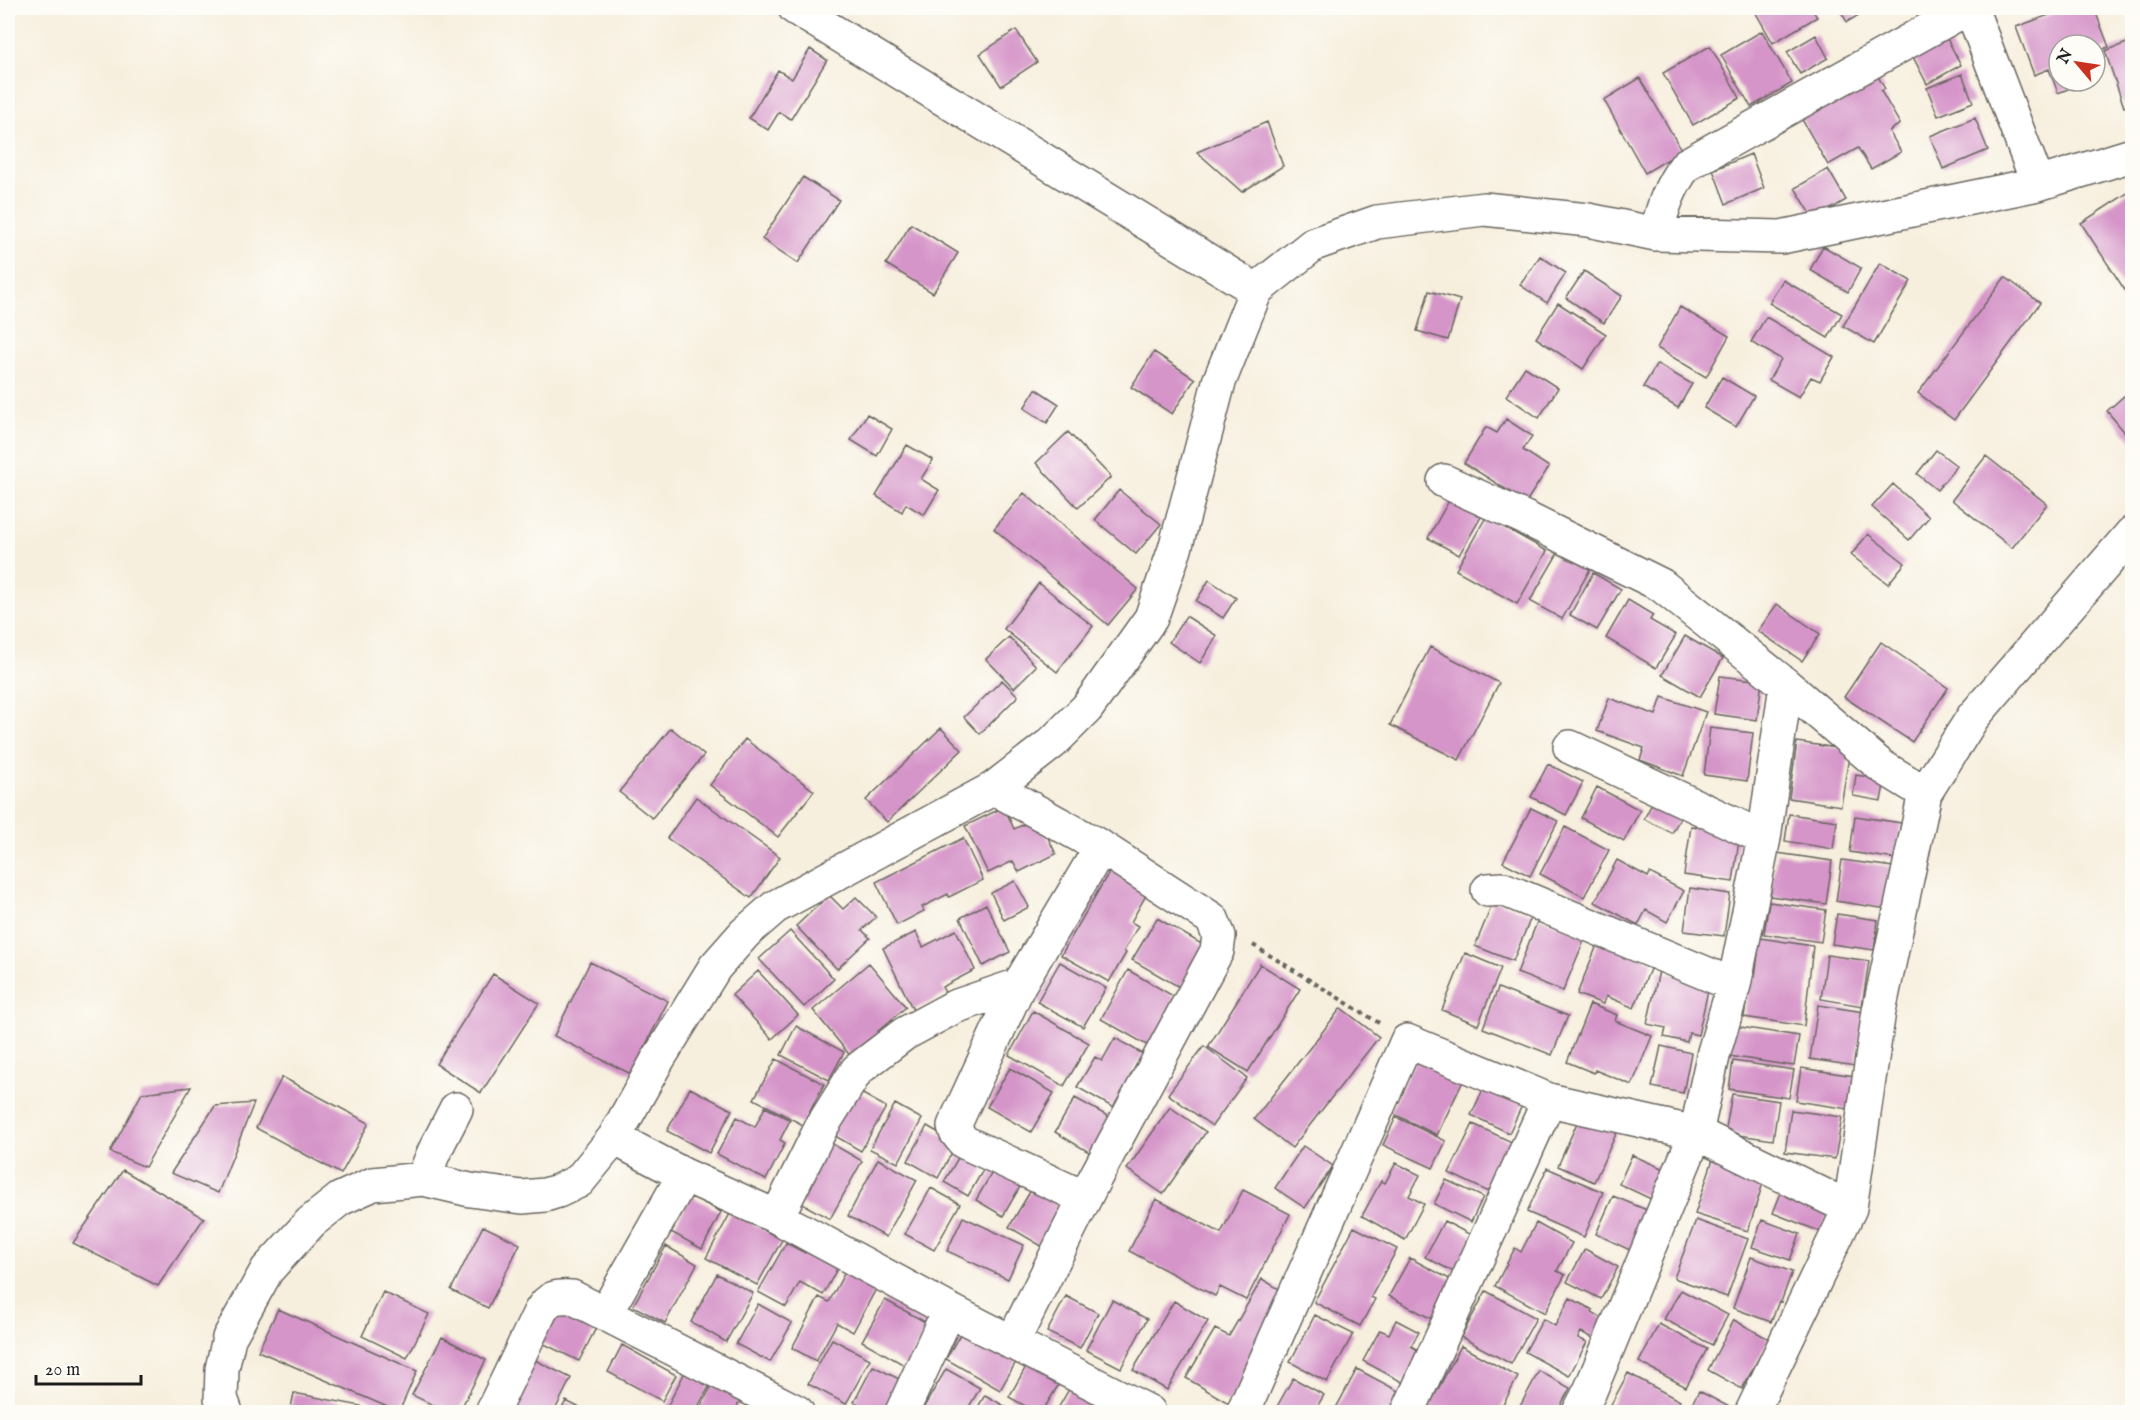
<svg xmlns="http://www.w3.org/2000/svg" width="2140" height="1420" font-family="'IM FELL English',serif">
<rect width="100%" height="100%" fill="#fdfcf7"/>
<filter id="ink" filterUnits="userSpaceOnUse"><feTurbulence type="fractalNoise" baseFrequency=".0167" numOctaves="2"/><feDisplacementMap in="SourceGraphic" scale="12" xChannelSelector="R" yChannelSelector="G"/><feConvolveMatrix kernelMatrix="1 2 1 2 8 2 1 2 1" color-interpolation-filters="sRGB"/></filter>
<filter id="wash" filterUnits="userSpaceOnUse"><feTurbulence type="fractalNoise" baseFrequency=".008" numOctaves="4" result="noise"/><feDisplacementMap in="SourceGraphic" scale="24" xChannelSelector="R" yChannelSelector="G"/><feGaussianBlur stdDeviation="1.35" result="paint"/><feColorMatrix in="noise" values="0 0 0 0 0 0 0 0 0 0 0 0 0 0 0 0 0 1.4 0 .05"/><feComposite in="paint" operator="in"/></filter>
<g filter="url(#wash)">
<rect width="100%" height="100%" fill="#f7efde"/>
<g id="blocks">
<!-- building -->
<path fill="#d695c9" d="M1753,8H1811L1817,17L1773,43Z
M1839,8H1871L1847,22Z
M2068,8H2094L2109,47L2095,52V45H2059V81H2088L2058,93L2049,69L2034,75L2016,27Z
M1016,30L1037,62L1001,86L980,54Z
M1762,31L1792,83L1751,107L1721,55Z
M1944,33L1961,65L1927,84L1910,51Z
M1816,35L1828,58L1800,74L1787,52Z
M2132,41V104L2124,107L2105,51Z
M1710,46L1740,98L1693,125L1663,73Z
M810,49L827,60L791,119L779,112L768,130L749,118L778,70L792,79Z
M1872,66L1885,89L1881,91L1900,124L1889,131L1901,152L1871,169L1858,148L1828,165L1796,109Z
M1962,74L1973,102L1938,116L1927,88Z
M1640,78L1682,151L1645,173L1604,100Z
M1975,118L1988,150L1943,169L1930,136Z
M1267,122L1283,166L1242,192L1197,152Z
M1751,154L1764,188L1726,204L1713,170Z
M1828,169L1846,200L1814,219L1795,188Z
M803,177L839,200L798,263L762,239Z
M2129,192L2132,198V292L2128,295L2081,223Z
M911,224L958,253L933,293L886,264Z
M1823,246L1861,268L1848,292L1810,270Z
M1540,256L1566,273L1547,303L1520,285Z
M1880,263L1911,281L1874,344L1843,326Z
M1584,271L1622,296L1604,323L1566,298Z
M2005,277L2040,303L1954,420L1918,393Z
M1783,280L1842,314L1828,338L1769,303Z
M1429,291L1460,300L1448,340L1417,331Z
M1558,303L1606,334L1583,369L1536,338Z
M1680,307L1729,336L1706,377L1657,348Z
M1766,317L1834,357L1820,381L1811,377L1799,397L1769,380L1781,359L1751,342Z
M1154,352L1195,379L1172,414L1131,387Z
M1657,364L1692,384L1678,408L1643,387Z
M1525,367L1558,388L1539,418L1506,396Z
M1722,377L1754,396L1736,427L1704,408Z
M1036,389L1059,404L1047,423L1024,408Z
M2132,389V441L2107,411Z
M867,414L892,429L877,456L851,440Z
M1506,419L1532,436L1523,450L1549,467L1526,502L1464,463L1486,427L1497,433Z
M1068,432L1111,477L1078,508L1036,463Z
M907,445L933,460L921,479L939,490L924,515L906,504L902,512L876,496Z
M1936,450L1957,466L1937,490L1917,474Z
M1986,456L2047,504L2012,548L1952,500Z
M1893,484L1929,517L1909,540L1872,507Z
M1119,490L1161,524L1136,554L1095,520Z
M1024,493L1138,589L1108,625L994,529Z
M1451,497L1482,515L1459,555L1428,538Z
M1486,517L1547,551L1517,604L1456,570Z
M1868,534L1905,563L1888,584L1851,555Z
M1566,539L1597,557L1562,619L1530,601Z
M1593,573L1621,589L1597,630L1570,615Z
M1209,580L1236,598L1223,618L1196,601Z
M1039,583L1093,626L1057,672L1004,629Z
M1628,600L1653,615L1650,620L1676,635L1656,668L1606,638Z
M1777,604L1820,634L1802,661L1758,631Z
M1186,616L1217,636L1200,663L1169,642Z
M1685,636L1723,658L1700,697L1662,675Z
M1009,637L1036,666L1014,688L986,659Z
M1881,642L1948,688L1912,742L1844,697Z
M1430,647L1499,683L1459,760L1390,725Z
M1720,676L1762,681L1757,720L1714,714Z
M1002,680L1018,696L980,734L964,717Z
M1662,697L1706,712L1683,776L1640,760L1644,748L1597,731L1609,698L1656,715Z
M671,728L704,755L652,818L619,792Z
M941,728L962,750L887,822L866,800Z
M1710,728L1753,733L1747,781L1704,775Z
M745,739L814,791L778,837L710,785Z
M1797,742L1850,750L1841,806L1789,798Z
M1548,764L1583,782L1566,815L1531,797Z
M1856,775L1885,780L1881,801L1853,796Z
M1597,787L1640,810L1624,841L1581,818Z
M1658,792L1686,807L1672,833L1644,819Z
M696,797L780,857L751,898L667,838Z
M1004,807L1014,829L1038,818L1056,854L1019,872L1013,861L988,873L965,826Z
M1531,808L1558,821L1530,876L1503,862Z
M1789,814L1837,821L1833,849L1785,841Z
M1855,816L1901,823L1895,859L1850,852Z
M1691,826L1740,833L1733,882L1684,875Z
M1565,827L1609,850L1584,897L1540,874Z
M963,838L983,880L949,897L948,894L922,907L924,911L897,925L876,882Z
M1777,853L1832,861L1826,904L1770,896Z
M1617,860L1648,877L1650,873L1684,891L1667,922L1646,910L1638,925L1595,902Z
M1842,860L1893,867L1887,909L1836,901Z
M1112,867L1150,888L1131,922L1138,926L1124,951L1126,953L1109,982L1061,955Z
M1015,881L1029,907L1004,920L991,893Z
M1690,888L1730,894L1724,936L1684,931Z
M829,895L843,909L856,897L876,917L862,930L870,938L837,969L796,926Z
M1494,900L1532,915L1513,961L1475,946Z
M1769,902L1826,910L1821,942L1764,934Z
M986,904L1010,952L983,966L960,918Z
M1837,914L1878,920L1874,950L1832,944Z
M1539,917L1586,936L1563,991L1517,973Z
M1157,918L1205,946L1181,988L1132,960Z
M956,930L975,970L942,987L946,994L913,1010L883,948L916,932L923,947Z
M790,931L834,979L804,1007L759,959Z
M1600,938L1653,962L1634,1008L1606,996L1603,1004L1577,994Z
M1760,938L1813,946L1804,1026L1744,1017L1750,977H1755Z
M1465,953L1501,968L1478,1025L1442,1010Z
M1827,955L1869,961L1862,1006L1821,999Z
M590,962L668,1001L631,1074L554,1036Z
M1060,962L1106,988L1083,1027L1037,1002Z
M869,963L906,1007L878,1031L881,1034L852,1058L813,1010Z
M1260,964L1300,989L1248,1072L1208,1047Z
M1128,970L1180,1000L1152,1048L1101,1019Z
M758,971L798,1015L772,1039L732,995Z
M1659,971L1710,982L1698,1035L1689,1033L1687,1042L1664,1037L1666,1028L1647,1024Z
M493,974L539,1003L481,1093L436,1064Z
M1498,988L1568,1016L1552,1055L1483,1028Z
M1590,1004L1617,1015L1615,1021L1652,1036L1632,1085L1595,1070L1594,1073L1567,1062Z
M1818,1005L1864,1012L1855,1066L1810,1059Z
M1341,1008L1379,1037L1292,1148L1254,1119Z
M1033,1011L1089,1043L1064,1086L1009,1055Z
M796,1026L844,1052L829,1080L781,1055Z
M1734,1026L1799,1036L1794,1066L1729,1056Z
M1115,1038L1143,1054L1130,1077L1137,1081L1119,1111L1077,1087L1095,1057L1102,1061Z
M1204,1046L1247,1078L1212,1126L1168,1094Z
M1661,1046L1691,1053L1683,1093L1652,1087Z
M1417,1056L1464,1079L1437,1135L1390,1112Z
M776,1059L824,1084L803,1125L754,1099Z
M1733,1061L1794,1070L1789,1098L1729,1089Z
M1010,1068L1054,1093L1031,1132L987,1107Z
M1801,1068L1861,1077L1855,1110L1796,1101Z
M282,1077L369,1123L341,1174L256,1128Z
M1489,1077L1527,1095L1509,1133L1471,1115Z
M191,1087L145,1167L110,1152L142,1093Z
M690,1088L732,1110L709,1153L667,1131Z
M854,1089L886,1107L861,1151L830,1133Z
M1732,1094L1779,1101L1773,1140L1725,1133Z
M1075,1098L1113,1119L1092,1154L1055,1132Z
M254,1103L218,1193L171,1173L215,1106Z
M895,1104L922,1119L898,1163L870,1149Z
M765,1107L790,1120L780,1140L785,1143L766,1180L717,1154L737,1117L755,1127Z
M1170,1107L1206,1132L1163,1194L1127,1169Z
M1791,1110L1842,1117L1835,1159L1785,1152Z
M1580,1116L1617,1132L1594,1182L1558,1166Z
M1396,1117L1446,1141L1433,1168L1383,1145Z
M1473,1124L1514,1143L1491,1193L1449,1173Z
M927,1126L957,1143L938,1178L908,1161Z
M829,1142L862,1161L830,1219L797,1201Z
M1303,1146L1333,1166L1305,1208L1275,1188Z
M962,1151L986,1165L968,1196L944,1182Z
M1715,1153L1767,1170L1748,1231L1695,1214Z
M1632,1155L1668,1171L1655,1201L1619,1184Z
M878,1159L917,1180L886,1237L848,1216Z
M998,1162L1025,1178L1003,1216L976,1200Z
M1396,1163L1420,1175L1409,1196L1424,1204L1405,1240L1362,1216L1381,1181L1385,1183Z
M1547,1168L1603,1192L1584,1237L1527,1212Z
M123,1170L204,1218L158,1286L73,1243Z
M1446,1180L1483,1197L1471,1222L1434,1204Z
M1034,1185L1067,1205L1043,1247L1009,1227Z
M1784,1185L1832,1204L1821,1232L1773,1213Z
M931,1188L960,1204L934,1250L905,1234Z
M1243,1190L1290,1214L1246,1300L1220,1287L1215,1296L1129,1251L1156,1199L1221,1233Z
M691,1196L721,1212L702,1249L671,1232Z
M1613,1196L1654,1213L1636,1253L1596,1234Z
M731,1212L782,1240L757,1285L706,1258Z
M963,1217L1024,1245L1008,1279L947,1251Z
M1696,1220L1748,1239L1727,1297L1674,1278Z
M1762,1220L1800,1234L1790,1260L1752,1247Z
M1444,1221L1473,1236L1454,1272L1425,1257Z
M1536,1223L1572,1243L1557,1271L1565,1275L1545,1313L1495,1286L1515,1248L1521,1252Z
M483,1226L520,1244L488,1308L451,1290Z
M1354,1227L1397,1249L1371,1297L1375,1299L1360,1326L1314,1302Z
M786,1243L805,1253L807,1248L839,1265L823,1295L800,1282L786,1307L758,1292Z
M666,1246L697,1264L665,1323L633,1306Z
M1585,1249L1618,1267L1601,1299L1567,1282Z
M1751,1257L1792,1272L1781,1302L1779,1301L1771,1322L1733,1308Z
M1410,1258L1457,1283L1437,1322L1389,1296Z
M846,1270L877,1287L853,1332L837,1323L816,1361L792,1348L819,1297L829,1302Z
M717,1274L753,1293L726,1342L691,1322Z
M1262,1279L1286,1293L1230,1404L1186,1378L1215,1329L1229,1336Z
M1681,1290L1728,1315L1712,1345L1664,1319Z
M1486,1291L1536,1318L1511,1364L1461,1337Z
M383,1292L429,1314L407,1358L362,1336Z
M1066,1296L1098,1313L1080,1348L1047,1332Z
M1570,1298L1593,1310L1592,1312L1609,1322L1599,1341L1581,1332L1578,1338L1587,1342L1569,1376L1525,1352L1543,1319L1555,1326Z
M885,1300L929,1324L906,1366L862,1341Z
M1112,1300L1147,1319L1121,1368L1086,1350Z
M1174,1301L1208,1321L1167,1390L1133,1370Z
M758,1304L792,1323L770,1362L736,1344Z
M559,1306L597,1326L579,1361L540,1342Z
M278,1309L417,1371L399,1412L258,1351Z
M1315,1315L1353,1334L1327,1382L1290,1362Z
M1396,1320L1419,1332L1411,1346L1421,1352L1404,1383L1363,1361L1380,1330L1389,1334Z
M1734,1320L1769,1339L1742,1389L1708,1370Z
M966,1324L1020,1355L1000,1390L946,1359Z
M1659,1324L1707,1349L1686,1387L1639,1362Z
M442,1337L486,1360L459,1412H448L412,1395Z
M832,1339L870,1359L846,1404L808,1384Z
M622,1345L676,1375L662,1401L608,1372Z
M1461,1346L1518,1377L1499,1412H1441L1429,1406Z
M1031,1358L1064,1376L1042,1412H1036L1009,1397Z
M533,1359L571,1378L554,1412H510L507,1410Z
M873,1366L905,1382L888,1412H873L854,1402Z
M946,1369L980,1388L966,1412H921Z
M1357,1369L1404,1394L1395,1412H1344L1336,1408Z
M1539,1371L1570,1388L1557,1412H1517Z
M685,1372L710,1385L695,1412H668L665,1411Z
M1628,1373L1680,1401L1673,1412H1607Z
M1293,1378L1324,1395L1314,1412H1274Z
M1072,1384L1122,1412H1056Z
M712,1385L741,1399L734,1412H698Z
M1699,1391L1733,1409L1731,1412H1687Z
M294,1393L361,1406L360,1412H290Z
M985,1395L1015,1412H975Z
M566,1401L588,1412H560Z"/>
</g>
</g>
<g filter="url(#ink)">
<use href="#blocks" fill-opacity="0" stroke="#696660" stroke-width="1.5"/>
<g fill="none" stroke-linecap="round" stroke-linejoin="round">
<!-- minor casing -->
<g stroke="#696660" stroke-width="36">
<path id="minor" d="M795,8L1256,290
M1971,8L2038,184
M1656,234C1663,207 1669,187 1686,165L1968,8
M1444,481L1525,518L1661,585L1786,685L1881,766L1925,793
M1570,747L1764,838
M994,788L1101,847L1212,919L1219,936L1217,951L1094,1180L1012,1343
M1488,890L1503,889L1734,985
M1549,1100L1696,1133L1850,1208
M614,1138L684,1175L777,1217L949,1310L1149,1412
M423,1179L434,1152L456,1109
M1085,1198L964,1142L956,1132L954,1126L1019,985L1101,847
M777,1217L822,1126L857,1070L904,1034L954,1007L1019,985
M605,1314L684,1175
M226,1412L221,1398L222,1369L229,1338L267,1270L311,1222L340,1199L373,1184L423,1179L470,1190L522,1197L545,1195L558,1191L579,1181L614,1138L657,1061L715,967L745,933L775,907L994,788L1052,743L1087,708L1151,618L1175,549L1219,382L1256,290L1314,244L1377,222L1484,209L1588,220L1656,234L1781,237L2038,184L2132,155
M492,1412L540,1312C549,1297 555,1296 572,1297L797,1412
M902,1412L949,1310
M1243,1412L1407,1041L1549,1100L1408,1412
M1579,1412L1590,1391L1696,1133L1714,1052L1734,985L1764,838L1786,685
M1752,1412L1850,1208L1879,1011L1925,793L1973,717L2132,533"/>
</g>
<!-- path -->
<path stroke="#696660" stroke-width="4" stroke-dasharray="4.5 4.5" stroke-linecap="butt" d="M1253,945L1379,1023"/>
<!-- minor -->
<use href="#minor" stroke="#fff" stroke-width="33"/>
</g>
</g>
<!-- margin -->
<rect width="2140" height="1420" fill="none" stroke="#fdfcf7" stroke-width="30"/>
<!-- north arrow -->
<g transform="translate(2077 63) rotate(299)"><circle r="28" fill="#fdfcf7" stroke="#a3a29f" stroke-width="1.5"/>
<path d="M0-4.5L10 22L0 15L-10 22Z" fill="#c8321e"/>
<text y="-9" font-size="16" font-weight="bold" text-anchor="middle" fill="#1c1c1c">N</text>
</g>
<!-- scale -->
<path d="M36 1375v9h105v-9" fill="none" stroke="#1c1c1c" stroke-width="3"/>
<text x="45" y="1375" font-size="18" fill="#1c1c1c" stroke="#fdfcf7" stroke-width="4.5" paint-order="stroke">20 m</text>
</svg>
